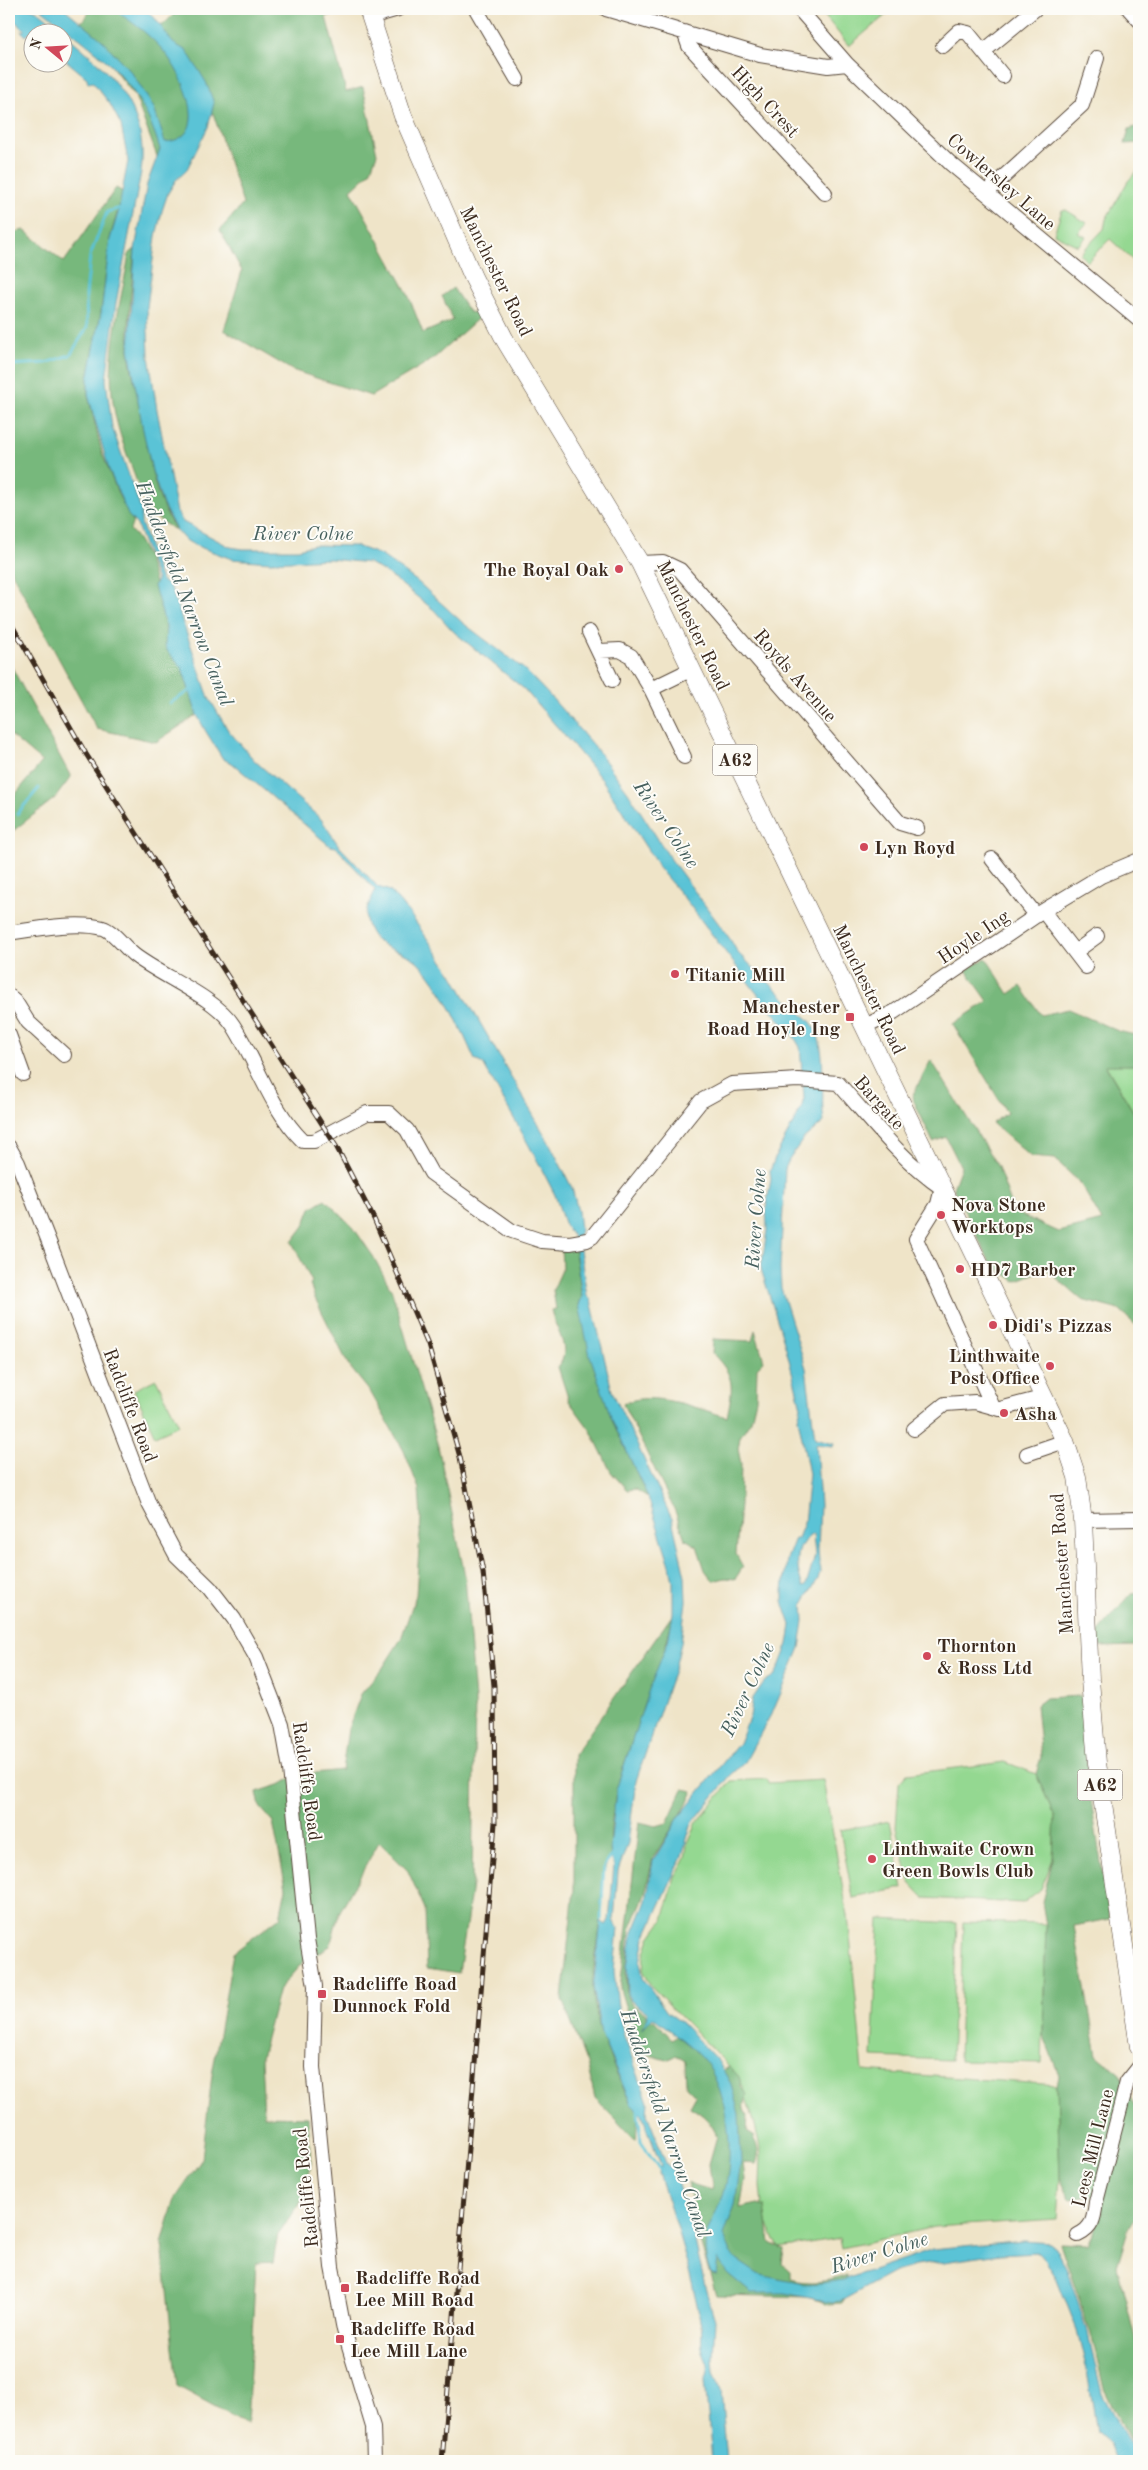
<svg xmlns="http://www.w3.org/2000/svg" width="1148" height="2470" font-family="'Old Standard TT',serif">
<rect width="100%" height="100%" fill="#fdfcf7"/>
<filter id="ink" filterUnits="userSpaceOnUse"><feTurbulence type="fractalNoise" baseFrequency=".02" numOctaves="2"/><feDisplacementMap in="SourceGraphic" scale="10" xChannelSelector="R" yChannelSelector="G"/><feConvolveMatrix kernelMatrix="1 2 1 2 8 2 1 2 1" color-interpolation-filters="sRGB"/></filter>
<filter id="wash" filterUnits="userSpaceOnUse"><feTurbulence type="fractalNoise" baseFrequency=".0096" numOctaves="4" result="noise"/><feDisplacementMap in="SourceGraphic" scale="20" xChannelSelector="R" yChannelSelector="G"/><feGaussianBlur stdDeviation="1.12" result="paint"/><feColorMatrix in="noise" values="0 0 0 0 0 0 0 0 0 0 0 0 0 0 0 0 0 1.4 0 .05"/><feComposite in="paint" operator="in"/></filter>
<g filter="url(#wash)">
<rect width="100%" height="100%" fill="#efe4c8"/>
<!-- green -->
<path fill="#94d891" stroke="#688158" d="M819,9H893L849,46Z
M1139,169V266L1110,239L1087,262L1080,254L1104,229L1106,219L1128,181Z
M1062,210H1066L1087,223L1078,233L1086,237L1078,246L1054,234Z
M1105,1064L1139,1065V1121Z
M156,1379L179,1425L155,1436L134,1390Z
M1005,1762L1036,1774L1055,1817L1053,1859L1041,1889L1023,1903L924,1898L910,1883L896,1828L899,1783L907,1774Z
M767,1779L768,1783L823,1780L848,1916L863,2071L1057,2085L1060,2178L1057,2219L934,2227L842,2248L840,2238L779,2248L763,2214L760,2186L761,2154L755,2124L742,2086L725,2062L651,1986L643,1970L644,1956L650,1938L663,1920L675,1878L685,1858L687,1845L697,1822L731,1781Z
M890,1821L903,1888L853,1898L840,1830Z
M879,1919L957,1923L951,2060L872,2057Z
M963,1922L1046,1924L1042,2063L959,2061Z"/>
<!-- forest -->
<path fill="#77b87b" stroke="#59714c" d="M92,9H116L163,25L179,9H341L340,12L326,17L346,92L363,87L377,154L370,172L351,190L407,292L423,333L453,320L442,296L453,288L469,312L483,314L433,359L371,396L292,370L224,330L242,271L220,230L243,204L213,113L158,159L135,96L79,25Z
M1139,126V143L1125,144L1129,129Z
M116,188L123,192L110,239L101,313L88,379V395L102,453L119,496L133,521L130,530C151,548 158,600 166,627V636L182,668L197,715L156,742L97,729L9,567V234L24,230L64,262Z
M135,249C132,282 128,316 129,349C130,368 136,386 140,405C147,445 152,496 176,530C146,516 142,497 132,468C124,447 116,425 113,402C106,353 121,302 129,254Z
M9,662L71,777L55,798L9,834V802L42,762L9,734Z
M986,958L1009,994L1021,986L1041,1015L1068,1009L1118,1031L1139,1036V1065H1105L1139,1121V1183L1134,1190L1139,1195V1328L1119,1310L1082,1300L1046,1269L1015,1281L991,1264L953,1188L961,1167L946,1137L933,1142L912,1097L931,1060L998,1167L1014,1212L1059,1232L1102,1221L1080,1183L1055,1159L1031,1157L992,1123L1007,1113L953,1024L988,1001L966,970Z
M325,1199L353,1227L373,1256L392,1291L438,1446L465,1576L475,1700L472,1885L459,1973L427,1968L425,1909L408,1871L379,1842L339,1913L330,1946L303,1962L279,1989L261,2057L264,2116L308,2117L311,2163L306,2195L278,2234L273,2262L256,2263L247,2424L177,2386L162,2244L175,2198L202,2159L212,2075L233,1953L280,1917L286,1888L273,1822L260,1807L257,1792L282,1784L297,1775L342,1770L348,1729L361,1694L382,1669L401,1639L416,1595L421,1518L419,1489L404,1451L371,1393L349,1366L314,1296L310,1284L312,1282L292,1242L304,1226L311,1208Z
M561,1245L574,1246L582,1296L579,1305L612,1420L648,1497L635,1489L627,1490L611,1472L591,1431L569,1401L558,1367C573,1349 555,1330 551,1310L556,1309L553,1290L562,1270Z
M755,1330L764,1361L757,1368L756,1399L751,1420L740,1437L738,1449L741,1464L740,1505L736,1554L743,1567L735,1579L725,1578L713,1581L705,1570L697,1546L685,1539L675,1511L623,1404C650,1389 699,1409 727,1417C733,1386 736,1377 712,1353L713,1339L752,1341Z
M1139,1592V1646L1099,1647V1631L1132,1593Z
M673,1614C659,1695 604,1776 611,1857C599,1872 602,1898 601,1916C600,1940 592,1964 593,1988C595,2029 614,2068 631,2104L638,2111L636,2141L595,2098L587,2064L562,1999L574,1890V1755Z
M1081,1696L1090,1794L1110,1919L1074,1926L1097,2055L1120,2074L1139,2114V2213L1128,2230L1117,2266L1139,2354V2458L1104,2389L1093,2341L1060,2243L1087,2244L1103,2212L1093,2196L1070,2199L1060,2178L1057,2085L1059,2075L1043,2034L1046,1925L1042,1902L1053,1859L1055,1817L1036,1774L1041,1757L1036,1705L1045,1698Z
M683,1789L693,1791L686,1806L653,1858L645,1894L630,1930L626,1973L627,1997L632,2005L645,2013L649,2019L655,2021L672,2039L678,2034L718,2072L730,2067C736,2075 742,2075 740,2087L747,2094C744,2104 741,2107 748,2116L747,2131L755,2136L753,2141C760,2149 759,2154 756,2164L743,2163L745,2180L740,2208L758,2204L765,2206L770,2243L784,2250L782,2264L790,2271V2279C810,2285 827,2281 847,2276L843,2303L828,2304L809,2297L716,2295L699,2238L688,2183L711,2190L712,2186L709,2164L717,2136C711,2122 704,2115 690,2107L696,2096L686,2086L685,2061L676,2055L667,2060L639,2052L620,1989L639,1822L656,1826L667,1823Z"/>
<!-- water -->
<path fill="#5ac3d6" stroke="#4a767a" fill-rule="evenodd" d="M9,9C16,9 25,7 32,9C42,11 54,26 62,32C108,68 150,110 141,172L116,303L106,380L112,427L141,510V523L161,580L171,588L209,698L228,730L255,761L321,819L339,846L378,887L390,891L410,914L452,974L551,1146L572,1188L578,1211L580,1229L578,1237L587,1296L591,1300L612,1391L672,1519L685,1576L686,1601L681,1643L676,1664L636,1781L628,1843L618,1871L614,1920L618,1928L614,1971L619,2015L624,2036L648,2102L647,2114L666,2163L673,2171L678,2185L694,2236L706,2291L715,2320L713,2357L714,2372L721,2391L727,2461H712L705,2380C712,2364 706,2364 703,2351C700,2343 703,2333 701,2325C692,2273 675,2223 659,2173L661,2165L642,2115L631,2104L601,2035L593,1987L601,1921L606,1925L609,1920L614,1865L611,1857L610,1848L616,1790L648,1692L668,1641L673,1614V1582L670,1565L648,1497L612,1420L590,1356L579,1305L582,1296L573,1236C562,1227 561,1209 555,1195C533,1150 507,1107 483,1064L475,1060C460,1027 445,990 419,963C405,949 382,952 371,933C360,914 369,907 375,890L336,847L330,846L232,763L223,759L205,730L197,715L182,668L168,652L165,646L166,627L154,586L157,580L137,525L128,515L109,470L88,395V379L101,313L110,239L118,213L128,161L121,125L110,104L93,82L88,83L87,78L63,58L62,32H32V35L30,33L26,36L21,31L25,30L9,16Z
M41,9H65L102,40L132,73L154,108L165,142C216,138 180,68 160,47C146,32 130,20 112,9H144L154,17L173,43L187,51L206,82L214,103L208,127L186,171L176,180L168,193L162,211L156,236L147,307L149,356L157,410L177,512L183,522L230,547L243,549H298L314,545L356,546L381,555L418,582L463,623L524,669L551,697L598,751L628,792L670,858L730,939L738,953L803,1015C832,1033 819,1092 824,1122L804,1138L789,1159L785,1169L780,1269L781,1288L806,1368L815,1438L834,1443L833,1446L816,1444L820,1505L818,1549L820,1572L818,1579L803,1604L804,1621L800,1648L775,1707L745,1762L730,1776L691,1825L681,1859L645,1938L640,1962L643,1978L667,2012L681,2022L718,2061L731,2084L739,2114L741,2161L735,2205L724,2235L731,2253L737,2260L758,2274L777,2279L805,2284L822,2283L843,2280L933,2249L1024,2240L1049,2242L1056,2248L1066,2268L1087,2329L1102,2394L1131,2446L1134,2461H1116L1109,2443L1097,2432L1087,2371L1077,2330L1057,2279L1046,2261L1038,2252L1000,2254L915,2266L894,2272L841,2301L832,2302L784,2293H751L727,2273L718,2259L716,2275L711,2274C697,2237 711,2228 723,2195C736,2159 728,2088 703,2059C689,2043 669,2030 653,2017L641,2030L648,2017L647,2012L631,2001L628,1996L627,1966L632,1935L646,1901L653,1861L679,1817L739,1743L750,1716L753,1698L764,1682L775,1675L779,1667L788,1644L791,1625L783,1602V1590L787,1559L795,1538H798L804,1523L809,1474L798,1418L801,1407L786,1348L761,1269L767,1230L766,1208L771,1179L770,1171L776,1155L801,1109L804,1098L800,1047L794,1037L755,991L685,899L662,872L603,781L578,751L524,689L454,632L434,610L388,574L369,563L330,559L270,562L232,559L194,545L184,539L176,530L163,505L152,471L143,430L129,349L135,249L147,184L160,149C138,75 97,53 41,9ZM813,1534L815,1556L806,1586L803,1587C796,1569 793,1545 813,1534Z"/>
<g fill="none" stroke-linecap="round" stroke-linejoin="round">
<!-- stream -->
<path stroke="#5ac3d6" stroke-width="3" d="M9,365L46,363L70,355L87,328L86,295L90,256L107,212L121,208
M170,703L193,689
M17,814L39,788
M601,1920L604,1866L611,1857
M638,2111L641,2142L660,2170"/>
</g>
</g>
<g filter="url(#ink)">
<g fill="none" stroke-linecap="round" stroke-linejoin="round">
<!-- minor casing -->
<g stroke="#564638" stroke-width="16">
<path id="minor" d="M476,9L517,79
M606,9L760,55L828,66L847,64
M799,9L847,64L950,163L1139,320
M1129,9L1139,20
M370,17L398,9
M684,32L689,46L825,193
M943,46L959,31L968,33L1003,76
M984,51L1035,9
M986,193L1082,105L1097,58
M640,563L663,562L680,570L900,823L917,828
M589,632L612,680
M599,651L620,650L631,656L651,689
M684,757L651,689L692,669
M992,859L1036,915
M1043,911L1086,967
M9,933C35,929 77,921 103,928C112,930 126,949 134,955C161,976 215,997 233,1025C257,1062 271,1110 303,1141H314L367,1113H389L407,1130L431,1173L512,1231L542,1241L570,1243L587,1240L592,1237L701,1101L732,1084L798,1080L838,1083C870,1119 902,1161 942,1188L938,1204L916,1239L993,1407
M1075,952L1097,936
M9,996L15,1001L28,1022L64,1055
M865,1026L894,1012L1043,911L1101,876L1139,860
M9,1035L23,1074
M9,1147L18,1163L51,1247L149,1504L176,1555L210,1588L234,1619L256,1657L282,1724L290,1769L307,1939L315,1986L313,2067L332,2267L344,2330L373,2427L374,2461
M914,1429L945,1404L975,1402L1000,1409L1045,1397
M1027,1454L1065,1441
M1083,1520L1139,1519
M1078,2235C1093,2228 1094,2218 1096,2202L1127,2082L1139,2067"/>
</g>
<!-- major casing -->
<g stroke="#564638" stroke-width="19">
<path id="major" d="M368,9L403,116L473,277L505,340L640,563L1065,1441L1077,1477L1083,1520L1090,1680L1097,1763L1139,2047"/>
</g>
<!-- minor -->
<use href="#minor" stroke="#fff" stroke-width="14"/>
<!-- major -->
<use href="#major" stroke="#fff" stroke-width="18"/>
<!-- rail casing -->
<g stroke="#3b2a1e" stroke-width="5">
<path id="rail" d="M9,620L86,754L336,1146L374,1219L428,1345L460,1457L483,1572L494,1686L495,1823L442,2461"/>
</g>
<!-- rail -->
<use href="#rail" stroke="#fdfcf7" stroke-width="3" stroke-dasharray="9" stroke-linecap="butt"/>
</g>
</g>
<!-- markers -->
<g fill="#d1495b" stroke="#fdfcf7" stroke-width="2">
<circle cx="619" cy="569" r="5"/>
<circle cx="864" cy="847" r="5"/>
<circle cx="675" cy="974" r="5"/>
<rect x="845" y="1012" width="10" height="10" rx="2.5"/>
<circle cx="941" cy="1215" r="5"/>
<circle cx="960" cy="1269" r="5"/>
<circle cx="993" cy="1325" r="5"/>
<circle cx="1050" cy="1366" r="5"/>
<circle cx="1004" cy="1413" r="5"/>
<circle cx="927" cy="1656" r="5"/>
<circle cx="872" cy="1859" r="5"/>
<rect x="317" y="1989" width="10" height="10" rx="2.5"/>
<rect x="340" y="2283" width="10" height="10" rx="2.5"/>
<rect x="335" y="2334" width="10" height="10" rx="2.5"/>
</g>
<g text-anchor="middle" stroke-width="4" stroke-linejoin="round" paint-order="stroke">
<!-- shield labels -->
<g fill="#fdfcf7" stroke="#75695f" stroke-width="1">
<rect x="712.5" y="744.5" width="45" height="31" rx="4"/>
<rect x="1077.5" y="1769.5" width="45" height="31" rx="4"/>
</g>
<g font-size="18" font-weight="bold" fill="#3b2a1e">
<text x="735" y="766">A62</text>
<text x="1100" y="1791">A62</text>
</g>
<!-- street labels -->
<g font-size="19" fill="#3b2a1e" stroke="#fdfcf7">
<text transform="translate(766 101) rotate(47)" y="7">High Crest</text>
<text transform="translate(1002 181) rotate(41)" y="7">Cowlersley Lane</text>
<text transform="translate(497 271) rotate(64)" y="7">Manchester Road</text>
<text transform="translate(694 625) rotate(64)" y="7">Manchester Road</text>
<text transform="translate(796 675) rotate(49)" y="7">Royds Avenue</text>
<text transform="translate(973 936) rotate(-34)" y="7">Hoyle Ing</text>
<text transform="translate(870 989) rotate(64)" y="7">Manchester Road</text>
<text transform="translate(880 1102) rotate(48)" y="7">Bargate</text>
<text transform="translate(131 1405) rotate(69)" y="7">Radcliffe Road</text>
<text transform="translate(1061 1564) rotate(-94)" y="7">Manchester Road</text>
<text transform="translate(308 1781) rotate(82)" y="7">Radcliffe Road</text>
<text transform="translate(1092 2148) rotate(-76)" y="7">Lees Mill Lane</text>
<text transform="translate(305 2188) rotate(-96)" y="7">Radcliffe Road</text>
</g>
<!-- poi labels -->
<g font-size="19" font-weight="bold" fill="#3b2a1e" stroke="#fdfcf7" text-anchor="start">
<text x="609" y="576" text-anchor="end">The Royal Oak</text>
<text x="874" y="854">Lyn Royd</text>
<text x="685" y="981">Titanic Mill</text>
<text x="840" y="1013" text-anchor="end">Manchester<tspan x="840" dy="22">Road Hoyle Ing</tspan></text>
<text x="951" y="1211">Nova Stone<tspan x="951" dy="22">Worktops</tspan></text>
<text x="970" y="1276">HD7 Barber</text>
<text x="1003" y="1332">Didi's Pizzas</text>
<text x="1040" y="1362" text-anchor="end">Linthwaite<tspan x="1040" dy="22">Post Office</tspan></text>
<text x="1014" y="1420">Asha</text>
<text x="937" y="1652">Thornton<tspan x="937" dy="22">&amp; Ross Ltd</tspan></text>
<text x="882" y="1855">Linthwaite Crown<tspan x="882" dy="22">Green Bowls Club</tspan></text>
<text x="332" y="1990">Radcliffe Road<tspan x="332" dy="22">Dunnock Fold</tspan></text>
<text x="355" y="2284">Radcliffe Road<tspan x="355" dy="22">Lee Mill Road</tspan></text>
<text x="350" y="2335">Radcliffe Road<tspan x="350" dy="22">Lee Mill Lane</tspan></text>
</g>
<!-- water labels -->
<g font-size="20" font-style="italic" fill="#46605e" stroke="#fdfcf7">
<text x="303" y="540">River Colne</text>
<text transform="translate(185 593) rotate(69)" y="7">Huddersfield Narrow Canal</text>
<text transform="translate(667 824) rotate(56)" y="7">River Colne</text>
<text transform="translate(755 1219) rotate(-86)" y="7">River Colne</text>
<text transform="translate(747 1689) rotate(-65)" y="7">River Colne</text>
<text transform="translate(666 2123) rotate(71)" y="7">Huddersfield Narrow Canal</text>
<text transform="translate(879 2252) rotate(-17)" y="7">River Colne</text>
</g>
</g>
<!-- margin -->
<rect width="1148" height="2470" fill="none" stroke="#fdfcf7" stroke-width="30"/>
<!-- north arrow -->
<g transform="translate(48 48) rotate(288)"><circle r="24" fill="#fdfcf7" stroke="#afa8a0"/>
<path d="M0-4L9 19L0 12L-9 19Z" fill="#d1495b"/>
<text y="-8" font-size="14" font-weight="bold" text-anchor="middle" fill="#3b2a1e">N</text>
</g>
</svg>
